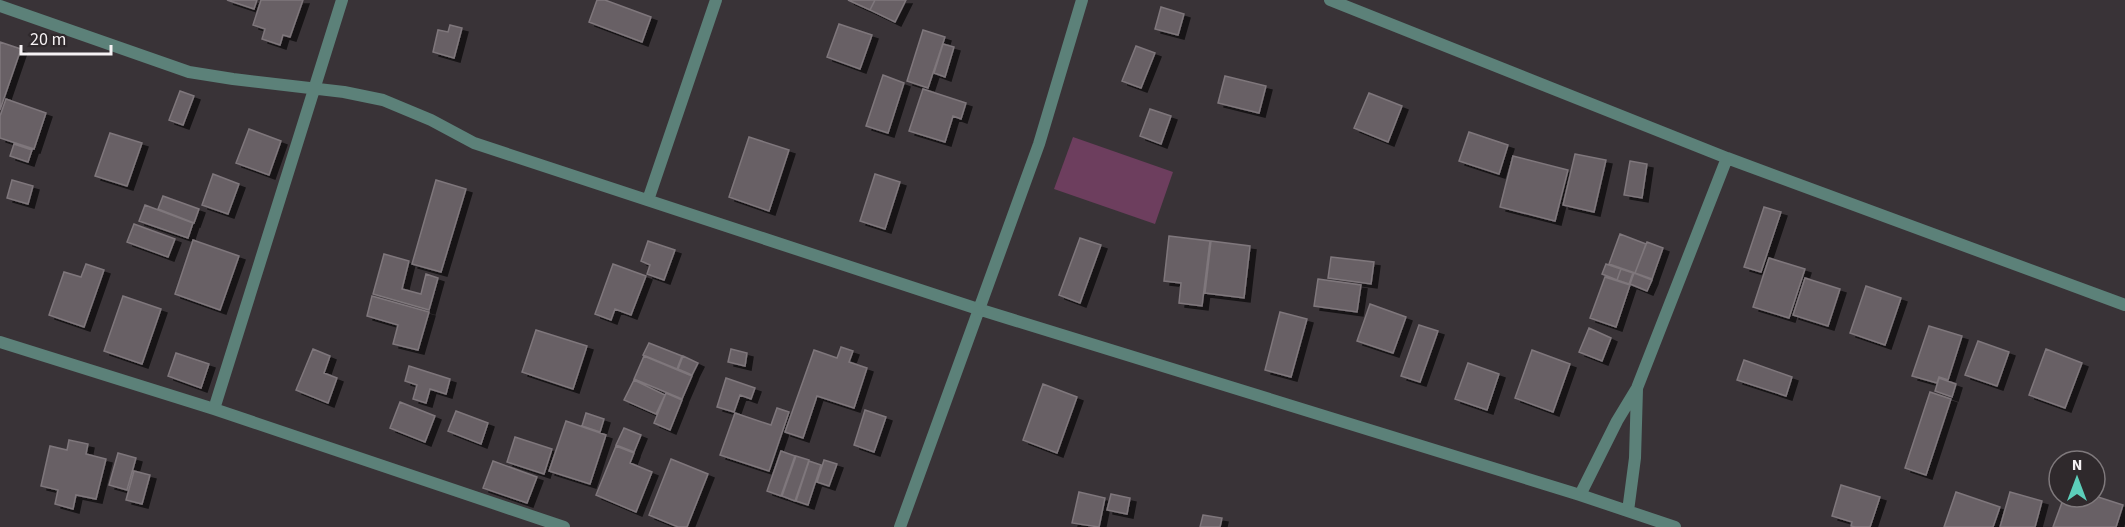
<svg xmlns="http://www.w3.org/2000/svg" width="2125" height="527" font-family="'Source Sans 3',sans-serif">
<defs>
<filter id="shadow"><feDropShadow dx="6" dy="4" stdDeviation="0" flood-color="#0009"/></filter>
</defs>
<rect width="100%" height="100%" fill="#393337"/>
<!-- green -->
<path fill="#6d3e5e" d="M1073,137L1173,172L1155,224L1054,189Z"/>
<!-- building -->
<path fill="#686165" stroke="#7f777c" stroke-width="1.5" filter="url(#shadow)" d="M227,0H257L254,9Z
M261,0H303L290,37L283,35L280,45L262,39L265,29L253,25Z
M597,0H605L651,17L642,42L589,22Z
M848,0H875L870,10Z
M875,0H906L895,22L870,10Z
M1161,7L1184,14L1178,35L1155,29Z
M839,24L872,35L860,69L827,57Z
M450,25L462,28L454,58L433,52L438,30L448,32Z
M923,30L945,37L928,88L907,81Z
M0,42L21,49L0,110Z
M943,44L954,47L945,77L934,73Z
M1136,46L1155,53L1141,88L1122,81Z
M883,75L904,83L888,133L866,126Z
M1225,76L1266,86L1259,113L1218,103Z
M923,89L966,103L961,119L953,116L945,142L909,131Z
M180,91L194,96L183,125L169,120Z
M1369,93L1402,106L1388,142L1354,128Z
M6,99L46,113L34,149L0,138V116Z
M1150,109L1171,116L1161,144L1140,136Z
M249,129L281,141L269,175L236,163Z
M1469,132L1508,145L1499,174L1459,161Z
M110,133L142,143L127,186L95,176Z
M749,137L789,150L769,211L729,197Z
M14,144L32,150L28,162L10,156Z
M1575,154L1606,160L1594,212L1563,205Z
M1513,156L1568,170L1555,221L1500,207Z
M1630,161L1647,164L1642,198L1624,195Z
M213,174L239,184L228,214L202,205Z
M875,174L900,182L885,229L860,221Z
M12,180L33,186L28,204L7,198Z
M436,180L466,189L441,272L412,264Z
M163,196L199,209L194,223L158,209Z
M145,205L193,223L188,238L139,221Z
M1764,207L1781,212L1761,272L1744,267Z
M134,224L175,239L168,257L127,242Z
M1620,234L1646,244L1635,273L1609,264Z
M1169,236L1210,241L1202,306L1179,303L1181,283L1164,281Z
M1080,238L1101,245L1080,303L1059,295Z
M193,240L239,256L220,310L175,294Z
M648,241L675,250L664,280L647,274L650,265L641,261Z
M1211,241L1250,246L1244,298L1205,293Z
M1647,242L1663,248L1652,279L1635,273Z
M384,254L409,261L402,289L421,294L426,274L438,278L429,310L373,294Z
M1331,257L1374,262L1371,284L1328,278Z
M1769,258L1805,269L1789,318L1753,307Z
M86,264L104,270L84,327L49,315L64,272L81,277Z
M613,264L646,276L631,315L615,309L611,320L595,314Z
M1606,264L1621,269L1617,280L1602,274Z
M1621,269L1633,273L1629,284L1617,280Z
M1634,273L1652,280L1647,291L1630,284Z
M1605,277L1630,285L1616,327L1590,318Z
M1805,278L1840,289L1828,326L1793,315Z
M1318,279L1361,285L1357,312L1314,306Z
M1866,286L1901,298L1885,345L1850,333Z
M123,296L161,309L142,364L104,351Z
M372,296L429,312L418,350L393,344L398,325L367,316Z
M1370,304L1406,317L1393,353L1357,341Z
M1280,312L1307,319L1291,377L1265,370Z
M1419,325L1438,331L1420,382L1401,376Z
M1929,326L1962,336L1948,380L1939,377L1937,383L1912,376Z
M1589,328L1611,338L1602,361L1579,352Z
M536,330L587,346L573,389L522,372Z
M1978,341L2009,352L1997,386L1965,375Z
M649,343L682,356L677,369L643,355Z
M841,347L853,351L849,362L867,368L854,408L817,396L803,438L785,432L814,350L837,358Z
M313,349L330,356L324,373L337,378L328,403L296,390Z
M731,349L747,353L745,366L728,362Z
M2046,349L2082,363L2065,408L2029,395Z
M1532,350L1570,364L1553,412L1515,398Z
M176,353L209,364L201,388L168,376Z
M644,356L692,376L682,399L634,379Z
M683,356L698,363L692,375L678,369Z
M1744,360L1792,377L1786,396L1737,380Z
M1468,363L1499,374L1487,410L1455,399Z
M409,366L450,379L446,394L430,389L426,403L413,399L417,385L405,381Z
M726,378L755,388L751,399L740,395L734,412L717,407Z
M1939,378L1956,384L1952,397L1935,391Z
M634,380L665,395L656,414L624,400Z
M1043,384L1077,397L1057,453L1023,440Z
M1930,392L1951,399L1926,475L1905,468Z
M666,393L682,400L670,430L654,423Z
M400,402L435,416L425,442L390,428Z
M777,408L789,412L769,471L720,455L735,413L771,425Z
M865,410L886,417L874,452L854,445Z
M456,411L488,423L481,444L448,431Z
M586,413L604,419L600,432L582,426Z
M566,421L606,435L590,484L549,471Z
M624,428L641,435L634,452L616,445Z
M515,437L552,449L544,474L507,462Z
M69,440L88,444L86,454L106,459L96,499L76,495L73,509L55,504L58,490L41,486L50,446L67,450Z
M616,446L634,453L630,463L652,472L636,512L596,495Z
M781,451L795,456L781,496L767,491Z
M118,453L136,458L127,490L109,485Z
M796,456L809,460L795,501L782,496Z
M671,459L708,474L687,527H678L649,515Z
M824,460L837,464L829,486L817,482Z
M493,461L537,477L527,503L483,488Z
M809,461L821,465L808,505L796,501Z
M134,471L150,475L142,504L126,500Z
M1841,485L1880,497L1870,527H1855L1851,526L1852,522L1832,516Z
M1079,492L1105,498L1099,527L1072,523Z
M1956,492L2000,507L1993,527H1944Z
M2010,492L2042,501L2035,527H2000Z
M1111,494L1130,498L1127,514L1107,510Z
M2095,496L2123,505L2116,527H2053L2064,497Z
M1203,515L1222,518L1220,527H1200Z"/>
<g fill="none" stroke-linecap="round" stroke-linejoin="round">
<!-- street -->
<path stroke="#5c8179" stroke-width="12" d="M1330,0L1727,158L2125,305
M0,6L189,72L233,79L344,92L383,100L431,120L474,143L978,309L1580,495L1675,527
M648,200L716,0
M0,342L214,409L564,527
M214,409L342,0
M1580,495L1617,421L1637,388L1727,158
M1628,511L1635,458L1637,389
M900,527L1039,144L1082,0"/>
</g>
<!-- north arrow -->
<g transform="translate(2077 479)"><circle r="28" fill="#2f292c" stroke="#7f797c" stroke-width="1.5"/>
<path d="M0-4.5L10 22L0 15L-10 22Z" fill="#5cceba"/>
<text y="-9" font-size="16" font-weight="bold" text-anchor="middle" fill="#f6f2f4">N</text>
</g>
<!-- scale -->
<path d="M21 45v9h90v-9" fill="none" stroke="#f6f2f4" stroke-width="3"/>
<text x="30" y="45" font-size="18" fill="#f6f2f4" stroke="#2f292c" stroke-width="4.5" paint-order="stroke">20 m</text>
</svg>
